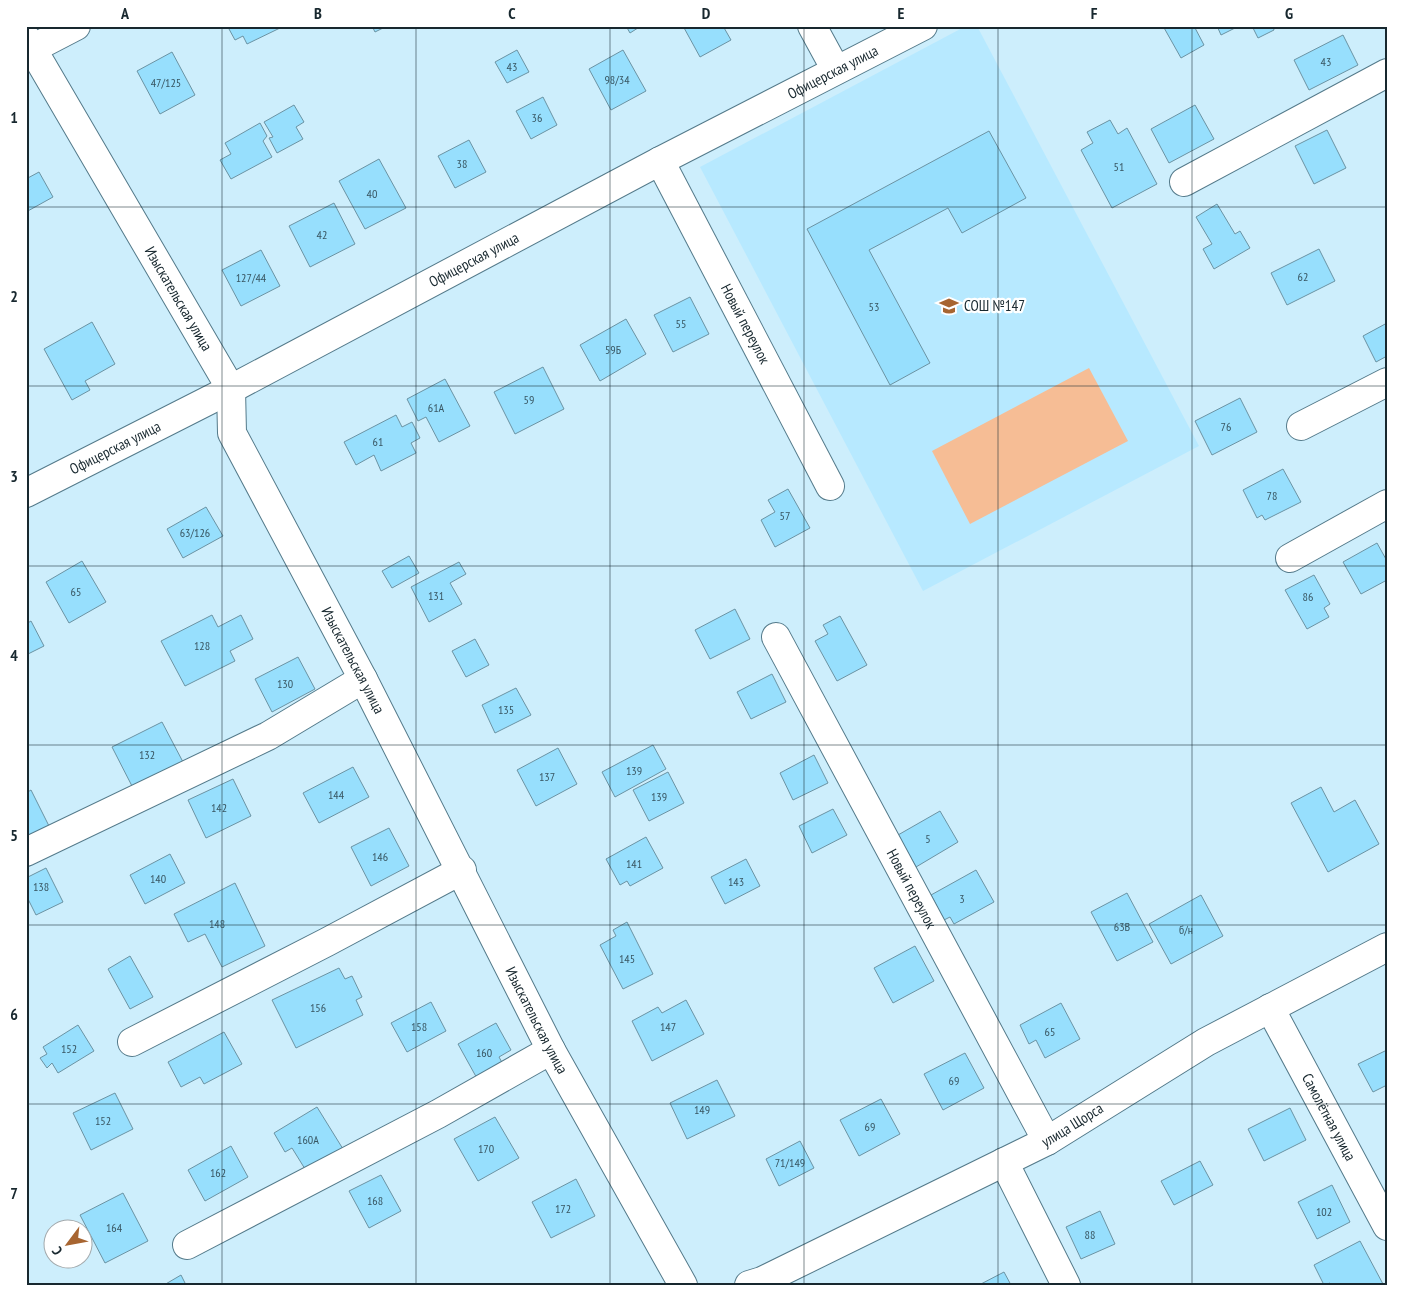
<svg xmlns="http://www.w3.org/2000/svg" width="1413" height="1311" font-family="'PT Sans Narrow',sans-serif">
<rect width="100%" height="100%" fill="#cdeefc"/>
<!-- built -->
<path fill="#b7e9ff" d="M966,26H977L1199,446L923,591L700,167Z"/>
<!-- green -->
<path fill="#f6bd95" d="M1089,368L1128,441L970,524L932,451Z"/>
<!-- building -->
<path fill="#97dffd" stroke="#6b93a3" d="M234,26H279L280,28L247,44L243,36L235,40L229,29Z
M372,26H387L375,32Z
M626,26H641L630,33Z
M683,26H723L731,40L700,57Z
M1163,26H1194L1204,45L1181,58Z
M1217,26H1239L1221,35Z
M1252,26H1273L1274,30L1258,38Z
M1343,35L1358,65L1309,90L1294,60Z
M517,50L529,72L507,83L495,62Z
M623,50L646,91L611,110L589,69Z
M172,52L195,95L160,114L137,71Z
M543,97L557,125L531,139L516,111Z
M294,105L304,122L296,127L303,139L277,153L269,138L273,137L264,122Z
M1195,105L1214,139L1169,163L1151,129Z
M1110,120L1118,134L1127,128L1157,184L1112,208L1081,150L1093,143L1087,132Z
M260,123L267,136L263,141L272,157L231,179L220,160L231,154L225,143Z
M1327,130L1346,168L1314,184L1295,146Z
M989,131L1026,198L962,233L948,208L869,250L930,363L890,385L807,229Z
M469,140L486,172L455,188L438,156Z
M379,159L406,208L365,229L339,181Z
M39,172L53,197L26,212V179Z
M334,203L355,244L310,267L289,226Z
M1217,204L1235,234L1240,231L1250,248L1214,269L1203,249L1212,244L1196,217Z
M1319,249L1335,281L1287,305L1271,273Z
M261,250L280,286L241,306L222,270Z
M690,297L709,334L673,352L654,315Z
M626,319L646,354L600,381L580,345Z
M92,322L115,364L85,381L90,390L72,400L44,349Z
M1387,323V356L1376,362L1363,336Z
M543,367L564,409L515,434L494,392Z
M445,379L470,426L439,442L426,417L418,421L407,399Z
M1240,398L1257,432L1212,455L1195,421Z
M396,415L402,427L412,422L420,438L411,443L416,453L381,471L374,455L356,465L344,442Z
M1283,469L1301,502L1265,520L1262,515L1257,518L1243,490Z
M788,489L810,528L775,547L761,520L775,512L768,500Z
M206,507L223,536L183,558L167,529Z
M1377,543L1387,561V580L1361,594L1343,562Z
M409,556L419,573L392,588L382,571Z
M82,561L106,602L69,623L46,582Z
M459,562L466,574L450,583L462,604L429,622L411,587Z
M1314,575L1330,604L1324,608L1329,617L1307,629L1285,590Z
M735,609L750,639L710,659L695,630Z
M212,615L218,627L241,615L253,639L230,651L235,661L185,686L161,641Z
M840,616L867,665L837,681L815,641L828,634L823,625Z
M31,621L44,646L26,655V624Z
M475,639L489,665L466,677L452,651Z
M298,657L315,689L272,712L255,679Z
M772,674L786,702L751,719L737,692Z
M516,688L531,715L495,733L482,705Z
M162,722L183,762L133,788L112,747Z
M653,745L666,769L615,797L602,772Z
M558,748L577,784L536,806L517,770Z
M814,755L828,783L793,800L780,773Z
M353,767L369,797L319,823L303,793Z
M668,772L684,803L649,821L633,790Z
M233,779L251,816L206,838L188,800Z
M1321,787L1334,812L1355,800L1379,844L1328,872L1291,803Z
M31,790L50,828L26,840V793Z
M833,809L847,835L812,853L799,826Z
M940,811L958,842L916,867L898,835Z
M389,828L409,866L371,886L351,847Z
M646,837L663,868L630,886L627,881L620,885L606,859Z
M170,854L185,883L145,904L130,875Z
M746,859L760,886L725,904L711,877Z
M46,868L63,902L36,915L26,895V878Z
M976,870L994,902L954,924L950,917L944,920L931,895Z
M235,883L265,946L222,967L205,934L188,942L174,914Z
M1127,893L1153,942L1117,961L1091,912Z
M1201,895L1223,936L1171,964L1149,924Z
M627,922L653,974L623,989L600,945L616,936L613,930Z
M915,946L934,981L893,1003L874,968Z
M130,956L153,997L130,1009L108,969Z
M339,968L345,979L352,976L362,997L356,1000L363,1015L296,1048L272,1000Z
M686,1000L704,1034L652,1061L632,1021L658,1007L662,1013Z
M431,1002L446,1031L407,1052L391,1023Z
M1061,1003L1080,1039L1045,1058L1036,1040L1029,1044L1020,1025Z
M496,1023L511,1050L499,1057L505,1068L479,1082L458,1044Z
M78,1025L94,1051L58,1073L52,1063L47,1068L40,1058L47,1054L43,1047Z
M224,1032L242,1064L204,1084L200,1077L181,1087L168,1062Z
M1387,1050V1085L1373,1092L1358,1064Z
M965,1053L984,1088L943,1110L924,1074Z
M717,1080L735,1116L687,1139L670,1103Z
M115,1093L133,1129L91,1150L73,1113Z
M881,1099L900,1134L859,1156L840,1120Z
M317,1107L343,1149L310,1177L292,1148L285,1152L274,1133Z
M1290,1108L1306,1140L1264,1161L1248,1129Z
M495,1117L519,1158L478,1181L454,1139Z
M800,1141L814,1168L779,1186L766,1159Z
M231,1146L248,1177L205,1201L188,1170Z
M1200,1161L1213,1185L1174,1205L1161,1181Z
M381,1175L401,1211L369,1228L349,1191Z
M576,1179L595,1216L551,1238L532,1202Z
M1332,1185L1350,1222L1317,1239L1298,1202Z
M123,1193L148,1241L105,1263L80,1215Z
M1100,1211L1115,1244L1081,1259L1066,1227Z
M1360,1241L1383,1284L1331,1285L1330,1283L1324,1285L1314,1265Z
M1004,1272L1011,1285H979Z
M181,1275L186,1285H164Z"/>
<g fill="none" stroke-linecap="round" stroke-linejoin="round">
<!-- minor casing -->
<g stroke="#547a8a" stroke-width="30">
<g id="minor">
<path d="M812,26L836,70"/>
<path id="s1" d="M26,38L231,389L232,433L363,679L551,1050L683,1285"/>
<path d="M26,52L76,26"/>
<path id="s2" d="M660,161L830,486"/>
<path d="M1184,182L1387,73"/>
<path d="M1301,426L1387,382"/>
<path id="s3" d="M26,493L231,389L660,161L923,26"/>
<path d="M1290,558L1387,504"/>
<path id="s4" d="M776,637L1047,1141"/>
<path d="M26,852L268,736L363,679"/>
<path id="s5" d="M1270,1008L1387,1226"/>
<path d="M132,1042L327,942L462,870"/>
<path d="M1004,1162L1066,1285"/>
<path d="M187,1245L438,1114L551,1050"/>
<path id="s6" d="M749,1285L762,1281L1047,1141L1206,1042L1387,947"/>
</g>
</g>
<!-- minor -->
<use href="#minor" stroke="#fff" stroke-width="28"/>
</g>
<!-- grid -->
<path fill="none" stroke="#18282f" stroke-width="1" stroke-opacity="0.55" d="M222,26V1285M416,26V1285M610,26V1285M804,26V1285M998,26V1285M1192,26V1285M26,207H1387M26,386H1387M26,566H1387M26,745H1387M26,925H1387M26,1104H1387"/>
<!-- icons -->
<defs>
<g id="school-bare" transform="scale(1.5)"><path d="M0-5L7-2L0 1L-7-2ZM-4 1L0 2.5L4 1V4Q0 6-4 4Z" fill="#a76531" stroke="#fff" stroke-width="2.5" paint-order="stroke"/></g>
</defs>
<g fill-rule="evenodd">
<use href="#school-bare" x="949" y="306"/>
</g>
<g text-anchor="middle" stroke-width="4.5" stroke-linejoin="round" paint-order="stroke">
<!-- number labels -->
<g font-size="12" fill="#385662">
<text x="1326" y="66">43</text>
<text x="512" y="71">43</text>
<text x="617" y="84">98/34</text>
<text x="166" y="87">47/125</text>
<text x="537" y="122">36</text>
<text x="462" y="168">38</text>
<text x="1119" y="171">51</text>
<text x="372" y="198">40</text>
<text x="322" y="239">42</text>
<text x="1303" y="281">62</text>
<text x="251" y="282">127/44</text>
<text x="874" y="311">53</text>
<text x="681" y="328">55</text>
<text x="613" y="354">59Б</text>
<text x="529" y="404">59</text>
<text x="436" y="412">61А</text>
<text x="1226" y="431">76</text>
<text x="378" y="446">61</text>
<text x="1272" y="500">78</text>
<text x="785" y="520">57</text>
<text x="195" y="537">63/126</text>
<text x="76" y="596">65</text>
<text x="436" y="600">131</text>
<text x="1308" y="601">86</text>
<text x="202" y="650">128</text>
<text x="285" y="688">130</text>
<text x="506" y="714">135</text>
<text x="147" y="759">132</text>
<text x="634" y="775">139</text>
<text x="547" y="781">137</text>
<text x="336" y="799">144</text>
<text x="659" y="801">139</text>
<text x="219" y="812">142</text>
<text x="928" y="843">5</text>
<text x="380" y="861">146</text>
<text x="634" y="868">141</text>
<text x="158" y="883">140</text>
<text x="736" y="886">143</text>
<text x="41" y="891">138</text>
<text x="962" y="903">3</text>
<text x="217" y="928">148</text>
<text x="1122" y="931">63В</text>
<text x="1186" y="934">б/н</text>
<text x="627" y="963">145</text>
<text x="318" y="1012">156</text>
<text x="419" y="1031">158</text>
<text x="668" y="1031">147</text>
<text x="1050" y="1036">65</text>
<text x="69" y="1053">152</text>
<text x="484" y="1057">160</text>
<text x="954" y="1085">69</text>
<text x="702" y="1114">149</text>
<text x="103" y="1125">152</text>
<text x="870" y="1131">69</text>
<text x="308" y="1144">160А</text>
<text x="486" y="1153">170</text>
<text x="790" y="1167">71/149</text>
<text x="218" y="1177">162</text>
<text x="375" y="1205">168</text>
<text x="563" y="1213">172</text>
<text x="1324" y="1216">102</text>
<text x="114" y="1232">164</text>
<text x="1090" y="1239">88</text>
</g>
<!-- street labels -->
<g font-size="15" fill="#18282f" stroke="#fff">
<text dy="5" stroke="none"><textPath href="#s3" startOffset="910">Офицерская улица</textPath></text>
<text dy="5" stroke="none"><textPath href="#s3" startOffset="505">Офицерская улица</textPath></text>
<text dy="5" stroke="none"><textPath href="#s1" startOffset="302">Изыскательская улица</textPath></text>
<text dy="5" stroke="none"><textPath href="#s2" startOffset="184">Новый переулок</textPath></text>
<text dy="5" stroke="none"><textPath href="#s3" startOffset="100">Офицерская улица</textPath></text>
<text dy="5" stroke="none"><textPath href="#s1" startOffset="708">Изыскательская улица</textPath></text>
<text dy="5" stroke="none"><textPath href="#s4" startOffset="286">Новый переулок</textPath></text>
<text dy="5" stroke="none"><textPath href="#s1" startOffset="1112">Изыскательская улица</textPath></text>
<text dy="5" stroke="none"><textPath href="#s5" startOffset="124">Самолётная улица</textPath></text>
<text dy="5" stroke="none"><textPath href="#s6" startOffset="361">улица Щорса</textPath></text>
</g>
<!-- poi labels -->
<g font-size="15" fill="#18282f" stroke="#fff" text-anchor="start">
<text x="964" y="311">СОШ №147</text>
</g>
</g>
<!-- border -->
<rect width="1413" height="1311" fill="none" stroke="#ffffff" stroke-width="55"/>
<!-- north arrow -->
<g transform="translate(68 1244) rotate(238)"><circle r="24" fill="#ffffff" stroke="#a3a9ac"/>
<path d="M0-4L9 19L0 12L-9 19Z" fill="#a76531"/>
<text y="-8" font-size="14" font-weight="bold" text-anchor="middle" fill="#18282f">С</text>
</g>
<rect x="28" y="28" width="1358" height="1256" fill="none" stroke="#18282f" stroke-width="2"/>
<g font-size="16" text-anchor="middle" font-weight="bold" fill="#18282f">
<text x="125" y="19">A</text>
<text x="318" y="19">B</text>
<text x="512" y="19">C</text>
<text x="706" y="19">D</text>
<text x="901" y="19">E</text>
<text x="1094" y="19">F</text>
<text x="1289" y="19">G</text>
<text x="14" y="123">1</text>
<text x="14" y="302">2</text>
<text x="14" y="482">3</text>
<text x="14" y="661">4</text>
<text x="14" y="841">5</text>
<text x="14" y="1020">6</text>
<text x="14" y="1199">7</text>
</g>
</svg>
